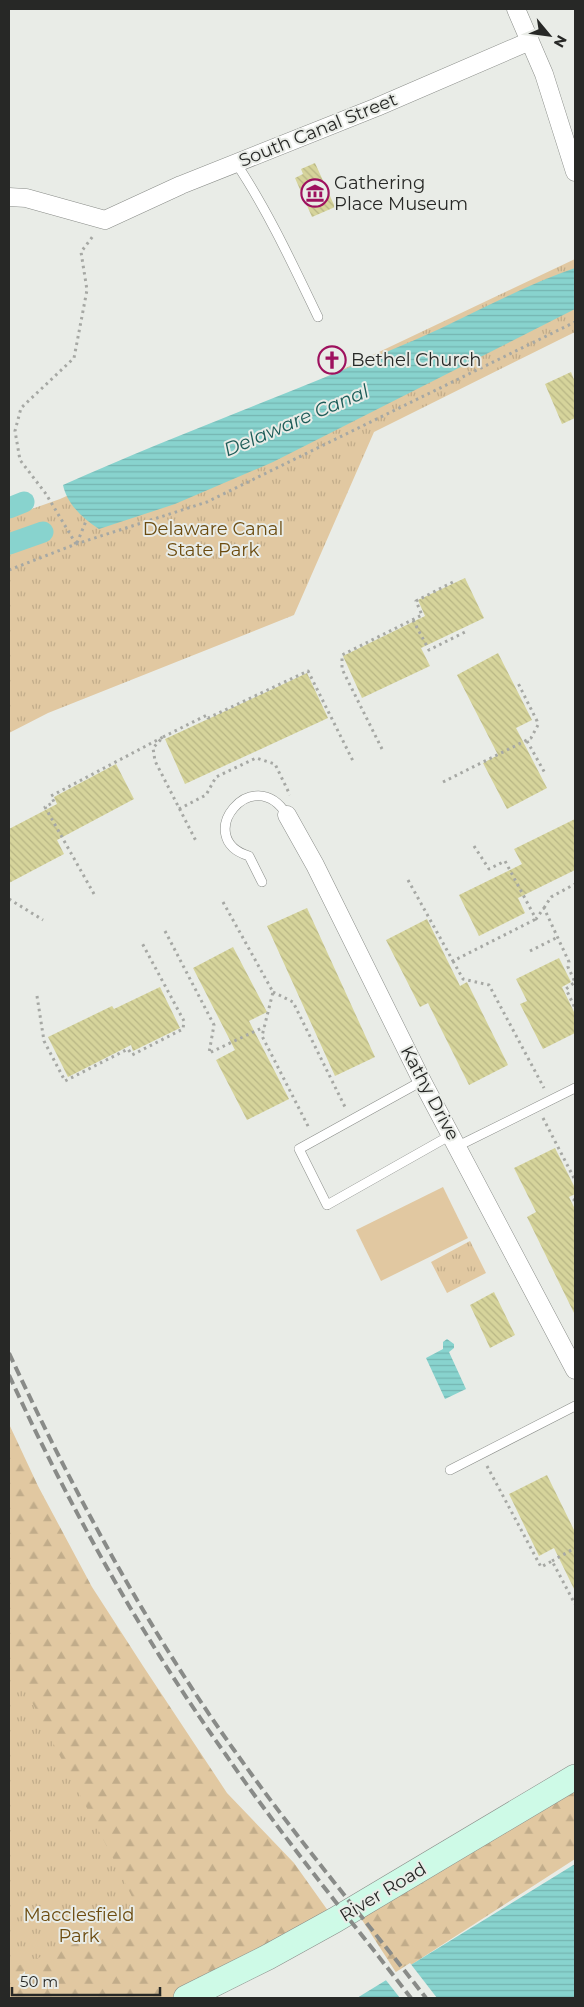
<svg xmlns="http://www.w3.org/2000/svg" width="584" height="2007" font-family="Montserrat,sans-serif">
<defs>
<pattern id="grass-tufts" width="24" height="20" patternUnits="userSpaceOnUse" patternTransform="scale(1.25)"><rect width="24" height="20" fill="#e1c8a1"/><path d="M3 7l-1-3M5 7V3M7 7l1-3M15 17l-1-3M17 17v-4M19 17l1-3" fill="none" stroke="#c1ac8a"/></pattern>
<pattern id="forest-firs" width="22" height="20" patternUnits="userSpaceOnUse" patternTransform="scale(1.25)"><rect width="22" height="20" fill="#e1c8a1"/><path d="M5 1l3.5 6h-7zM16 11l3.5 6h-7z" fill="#c1ac8a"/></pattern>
<pattern id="water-rules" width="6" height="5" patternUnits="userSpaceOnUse" patternTransform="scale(1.25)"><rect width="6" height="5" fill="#88d3ce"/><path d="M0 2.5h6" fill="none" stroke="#75b5b1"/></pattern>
<pattern id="building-back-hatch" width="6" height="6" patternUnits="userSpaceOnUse" patternTransform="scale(1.25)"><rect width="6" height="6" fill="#d6d49b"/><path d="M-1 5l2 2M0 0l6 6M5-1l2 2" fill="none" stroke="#b8b685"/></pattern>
</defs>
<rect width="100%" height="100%" fill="#e9ece7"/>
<!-- grass -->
<path fill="url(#grass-tufts)" d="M575,259V332L374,432L294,615L48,713L9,733V517L60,499L278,400Z
M470,1241L486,1273L447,1293L431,1262Z
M9,1637L146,1900L9,1998Z"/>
<!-- forest -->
<path fill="url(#forest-firs)" d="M9,1424L38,1486L92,1587L143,1666L227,1793L294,1863L331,1915L172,1998H9V1971L12,1968L77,1943L91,1931L123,1913L135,1903L118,1868L34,1706L9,1661Z
M575,1777V1859L397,1974L355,1909Z"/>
<!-- pitch -->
<path fill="#e1c8a1" d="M443,1187L468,1238L381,1281L356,1230Z"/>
<!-- water -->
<path fill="url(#water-rules)" d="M575,268V309L273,462L175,504L99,529C83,519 67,504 63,485C179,433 299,390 417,339C470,316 520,287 575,268Z
M447,1339L454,1344V1348L449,1352L466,1389L445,1399L426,1358L443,1349V1342Z
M575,1864V1998H357Z"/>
<!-- pier -->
<path fill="#e9ece7" d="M410,1963L437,1998H400L385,1979Z"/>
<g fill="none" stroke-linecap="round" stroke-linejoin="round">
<!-- canal -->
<path stroke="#88d3ce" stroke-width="21" d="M9,508L24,502
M9,544L43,532"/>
</g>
<!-- building -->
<path fill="url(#building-back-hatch)" d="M315,163L335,207L312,217L295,178L303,174L301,169Z
M571,372L575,382V418L562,424L545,384Z
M465,578L484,618L421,648L430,666L362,698L343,656L425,616L418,600Z
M498,653L532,720L516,728L547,788L507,809L483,763L498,755L457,675Z
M307,673L328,718L185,784L165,739Z
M116,764L134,799L57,840L64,854L9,883V829L57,804L54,797Z
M575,819V870L518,898L525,913L479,936L459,895L522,864L514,849Z
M307,908L375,1057L335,1076L267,926Z
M427,919L460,986L467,982L508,1065L469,1085L428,1003L420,1007L386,940Z
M233,947L267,1012L249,1021L289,1099L247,1120L216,1060L235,1050L193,968Z
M559,958L571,982L562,987L575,1014V1033L543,1049L520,1004L527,1001L516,979Z
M160,987L180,1028L133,1051L131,1045L68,1077L48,1037L112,1006L114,1009Z
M555,1148L575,1188V1194L569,1197L575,1209V1315L527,1217L536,1212L514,1168Z
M494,1292L515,1335L490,1348L470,1305Z
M547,1475L575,1532V1591L554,1548L539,1556L509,1494Z"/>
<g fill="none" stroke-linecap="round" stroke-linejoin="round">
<!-- lane casing -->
<g stroke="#898c88" stroke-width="10">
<path id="lane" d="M236,163C268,211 293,265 318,317
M262,882L249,856C191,838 253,760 287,815
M422,1081L299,1149L327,1205L451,1135
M458,1146L575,1088
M450,1470L575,1406"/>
</g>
<!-- street casing -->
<g stroke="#898c88" stroke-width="19">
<path id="street" d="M516,9L544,74L575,172
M9,197L26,198L105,220L181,185L377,107L530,41
M287,815L315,865L422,1081L575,1370"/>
</g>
<!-- secondary casing -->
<g stroke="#898c88" stroke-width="26">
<path id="secondary" d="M186,1998L268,1957L335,1920L575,1777"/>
</g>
<!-- path -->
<path stroke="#a6a8a4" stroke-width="3" stroke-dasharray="2.5 4" stroke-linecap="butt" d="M77,543L86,521
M76,544L46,494L20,460L15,431L21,408L74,358L87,290L81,252L93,236
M9,570L76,544L207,502L575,322
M413,620L429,650L467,631
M163,737L207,715L208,718L308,671L354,763
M527,741L546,775
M382,749L342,669V655L422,615L416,601L453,582
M443,782L531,738L538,725L537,721L518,683
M179,809L206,795L216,777L256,758L275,764L290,795
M474,846L489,869L505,861L536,919L544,908L569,962L568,967L575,982L566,989L575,1008
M408,880L453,961L536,919
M94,894L45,807L54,802L51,796L163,737L153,748L155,761L197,843
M9,899L43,920
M223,902L273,992L262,1036L309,1128
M544,908L551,897L575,884
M165,931L214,1025L209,1053L264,1027
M530,951L558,937
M453,961L463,979L489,985L544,1088
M273,992L293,1002L346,1109
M37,996L44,1041L65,1081L128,1049L132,1055L183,1029L184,1021L142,943
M543,1118L575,1180
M575,1199L574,1200L575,1203
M487,1466L541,1567L552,1561L575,1604
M552,1561L575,1548"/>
<!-- lane -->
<use href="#lane" stroke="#fff" stroke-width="9"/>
<!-- street -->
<use href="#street" stroke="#fff" stroke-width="18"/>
<!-- secondary -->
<use href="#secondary" stroke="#cefae7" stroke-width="25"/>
<!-- rail -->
<path stroke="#898b88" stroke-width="4" stroke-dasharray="10 5" stroke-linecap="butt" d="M9,1353C73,1491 145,1625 234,1750C294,1835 362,1916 426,1998
M9,1375C70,1508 141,1636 226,1755C284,1839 349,1918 411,1998"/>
</g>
<!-- icons -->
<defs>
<g id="museum-ring" transform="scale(1.4375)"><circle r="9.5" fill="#e9ece7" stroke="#9e115e" stroke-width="1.5"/><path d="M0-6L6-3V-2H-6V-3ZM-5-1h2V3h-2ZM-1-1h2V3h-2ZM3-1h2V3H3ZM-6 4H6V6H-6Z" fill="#9e115e"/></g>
<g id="church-ring" transform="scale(1.4375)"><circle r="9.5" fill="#e9ece7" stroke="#9e115e" stroke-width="1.5"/><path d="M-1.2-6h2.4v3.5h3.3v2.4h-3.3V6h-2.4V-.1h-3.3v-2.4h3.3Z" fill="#9e115e"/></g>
</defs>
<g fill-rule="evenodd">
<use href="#museum-ring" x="315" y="193"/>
<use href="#church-ring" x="332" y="360"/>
</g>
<g text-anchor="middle" stroke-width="4" stroke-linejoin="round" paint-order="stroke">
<!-- street labels -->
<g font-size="18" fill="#272826" stroke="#e9ece7">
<text transform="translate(318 130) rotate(-22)" y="6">South Canal Street</text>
<text transform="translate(430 1093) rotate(62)" y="6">Kathy Drive</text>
<text transform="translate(383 1892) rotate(-31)" y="6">River Road</text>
</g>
<!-- poi labels -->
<g font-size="18" fill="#272826" stroke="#e9ece7" text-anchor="start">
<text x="334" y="189">Gathering<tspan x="334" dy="21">Place Museum</tspan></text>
<text x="351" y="366">Bethel Church</text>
</g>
<!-- park labels -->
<g font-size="18" fill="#6c4c10" stroke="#e9ece7">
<text x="213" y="535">Delaware Canal<tspan x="213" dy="21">State Park</tspan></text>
<text x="79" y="1921">Macclesfield<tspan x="79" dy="21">Park</tspan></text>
</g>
<!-- water labels -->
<g font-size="19" font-style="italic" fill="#1d5c58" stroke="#e9ece7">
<text transform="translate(296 420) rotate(-23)" y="7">Delaware Canal</text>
</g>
</g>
<!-- border -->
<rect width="584" height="2007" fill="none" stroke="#272826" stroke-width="20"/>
<!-- north arrow -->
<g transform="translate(549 35) rotate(119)" stroke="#e9ece7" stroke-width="4" paint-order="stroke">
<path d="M0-4L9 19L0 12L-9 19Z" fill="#272826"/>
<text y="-8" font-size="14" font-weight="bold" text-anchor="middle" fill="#272826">N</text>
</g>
<!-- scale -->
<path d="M12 1987v8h148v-8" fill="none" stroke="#272826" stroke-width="2.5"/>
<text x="20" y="1987" font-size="15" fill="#272826" stroke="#e9ece7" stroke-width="4" paint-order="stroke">50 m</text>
</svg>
